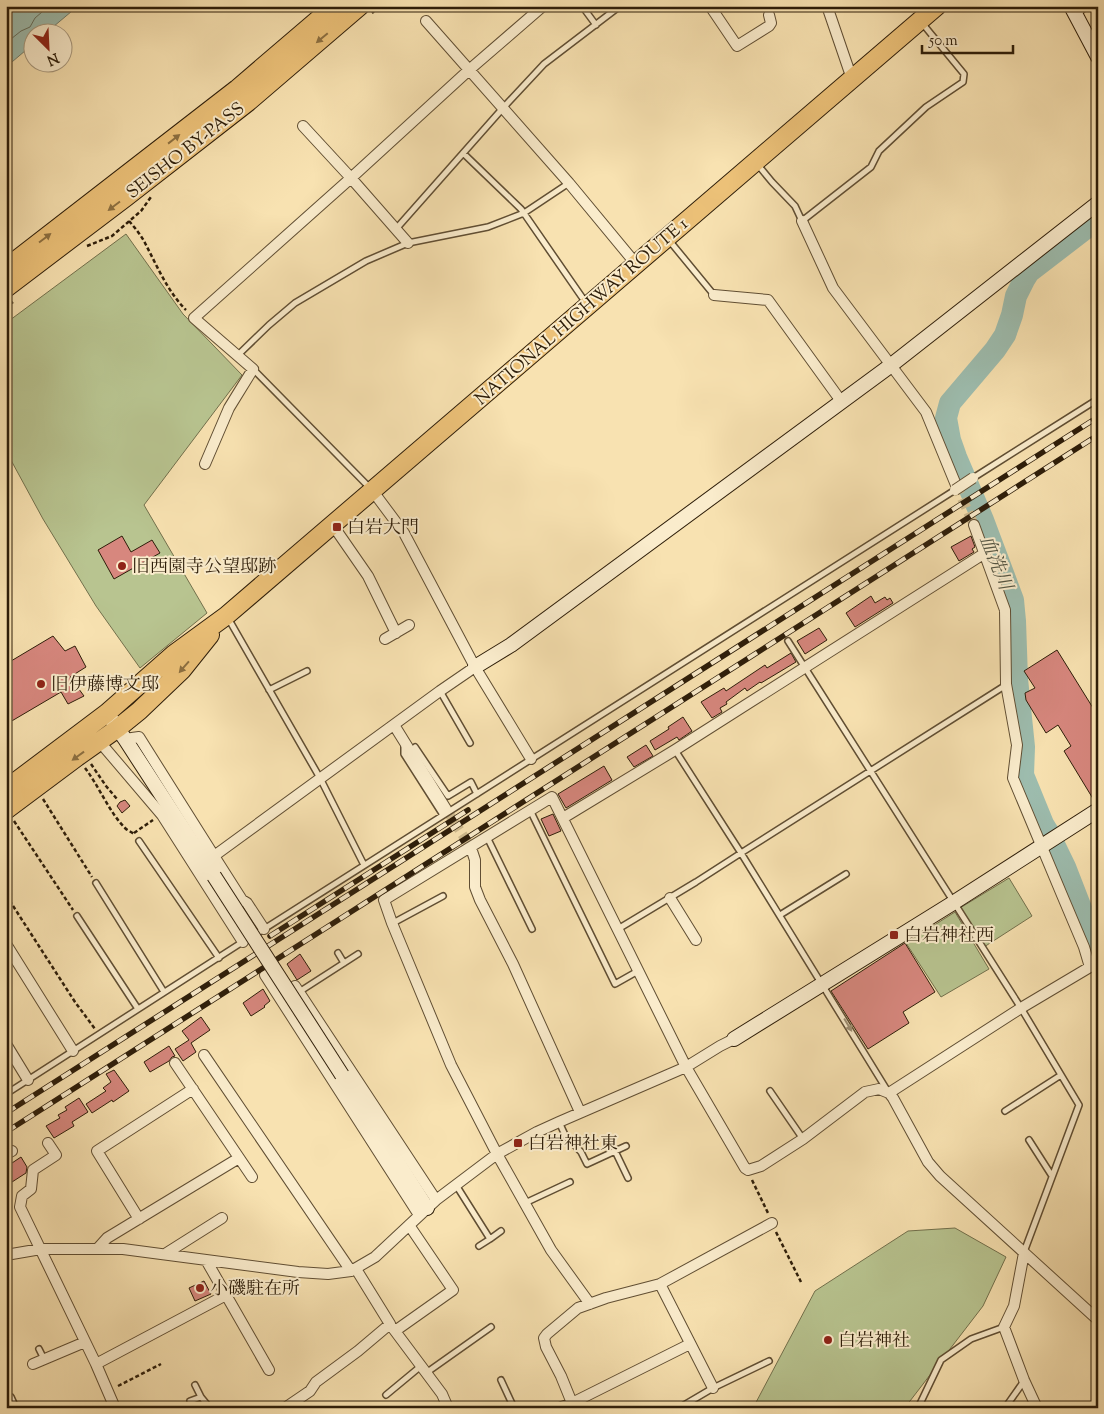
<svg xmlns="http://www.w3.org/2000/svg" width="1104" height="1414" font-family="'Sorts Mill Goudy','Noto Serif JP',serif">
<rect width="100%" height="100%" fill="#f8e2b1"/>
<filter id="stains"><feTurbulence type="fractalNoise" baseFrequency=".004" numOctaves="4"/><feColorMatrix values="0 0 0 0 .2 0 0 0 0 .09 0 0 0 0 .02 0 0 0 .5 -.17"/></filter>
<radialGradient id="worn" r=".72"><stop offset=".6" stop-color="#630" stop-opacity="0"/><stop offset="1" stop-color="#630" stop-opacity=".3"/></radialGradient>
<!-- green -->
<path fill="#b8c490" stroke="#72704c" d="M126,234L183,314L242,375L144,505L207,613L140,668L96,606L43,519L6,451V323Z
M1009,878L1032,916L984,947L960,908Z
M955,912L989,969L941,997L906,943Z
M955,1228L1006,1257L983,1306L910,1401L903,1408H753L815,1291L908,1231Z"/>
<!-- water -->
<path fill="#9dbdaf" stroke="#707d6d" d="M6,6H78L47,32H32V45L6,67Z"/>
<g fill="none" stroke-linecap="round" stroke-linejoin="round">
<!-- shore -->
<path stroke="#656d5c" stroke-width="1" d="M6,43L21,31L30,27L35,18L49,6"/>
<!-- river -->
<path stroke="#9dbdaf" stroke-width="22" d="M1098,219L1029,272L1024,280L1016,296L1012,315L1005,335L995,350L950,403L946,418L950,440L956,457L983,520L1013,600L1015,621L1017,679L1024,747L1023,775L1043,824L1048,832L1065,867L1098,952"/>
</g>
<!-- building -->
<path fill="#d7877e" stroke="#2d1d09" d="M122,536L131,552L152,540L160,553L114,579L98,550Z
M971,536L975,547L972,549L974,552L959,561L951,547Z
M871,596L875,603L885,597L887,600L890,598L893,603L855,627L846,613Z
M819,628L827,640L805,654L797,641Z
M53,636L65,651L75,646L86,667L70,677L84,696L68,704L61,692L10,722L6,717V664Z
M1057,650L1098,716V801L1095,802L1064,751L1071,746L1058,725L1046,733L1026,700L1025,693L1035,688L1024,671Z
M791,653L796,662L761,683L760,682L747,691L745,688L726,702L727,704L720,708L722,712L712,718L701,702L724,688L726,691L765,665L767,668Z
M683,717L692,731L679,740L677,737L655,750L650,741L669,729L668,727Z
M646,745L653,756L634,767L627,757Z
M604,766L612,780L566,808L558,794Z
M125,800L130,806L122,813L117,806L120,802Z
M553,814L561,831L549,836L541,819Z
M905,943L935,992L903,1012L909,1023L868,1049L831,991Z
M300,954L311,971L297,980L287,964Z
M263,989L270,1001L264,1006L265,1007L251,1016L243,1003Z
M201,1017L210,1030L191,1043L196,1052L183,1061L175,1049L189,1040L182,1031Z
M169,1046L175,1056L172,1057L169,1061L150,1072L144,1062Z
M114,1070L129,1091L113,1102L112,1100L92,1113L86,1104L106,1091L103,1088L111,1082L106,1074Z
M79,1098L88,1112L72,1122L74,1126L54,1138L46,1126L60,1118L58,1115L67,1110L65,1107Z
M21,1157L27,1167L26,1173L12,1182L6,1172V1167Z
M204,1281L211,1294L195,1301L189,1288Z"/>
<g fill="none" stroke-linecap="round" stroke-linejoin="round">
<!-- street-tunnel -->
<path stroke="#cfbb8f" stroke-width="10" stroke-dasharray="10 5" stroke-linecap="butt" d="M956,485L974,525
M446,809L471,848"/>
<!-- lane casing -->
<g stroke="#604e33" stroke-width="8">
<path id="lane" d="M582,6L596,25
M1076,15L1087,6
M463,153L521,209L586,303
M758,165L772,182L795,206L802,221L871,167L879,151L926,107L963,82L964,74L922,23
M396,229L503,108L544,64L620,6
M668,239L714,295
M238,355L269,325L295,303L366,261L408,243L488,227L524,213L569,183
M253,369L370,488
M973,478L1098,399
M228,618L320,778L364,865
M788,641L1021,1008L1079,1105L1024,1252
M269,690L307,671
M440,691L470,743
M404,744V754L443,815
M415,747L448,796L471,782L477,794
M675,750L741,853L887,1090
M530,810L615,984L638,971
M487,837L532,929
M139,841L219,958
M96,883L164,992
M780,915L846,874
M77,916L138,1009
M393,923L443,896
M618,929L696,882L741,853L1006,685
M253,936L955,490
M338,953L344,963
M299,992L358,954
M770,1091L803,1139
M6,1094L244,941
M1005,1111L1061,1075
M559,1122L565,1135L581,1152L587,1164L626,1146
M1029,1140L1052,1176
M615,1151L628,1178
M456,1185L490,1239L501,1231
M525,1203L570,1182
M479,1246L490,1239
M39,1349L44,1359
M426,1373L491,1327
M501,1380L514,1408
M195,1385L201,1397L210,1408
M386,1395L421,1366
M11,1397L16,1408
M190,1401L201,1397
M679,1408L713,1388L769,1361
M918,1408L941,1360L971,1339L1004,1327
M1005,1408L1024,1381"/>
</g>
<!-- street casing -->
<g stroke="#604e33" stroke-width="12">
<path id="street" d="M710,6L737,46L769,26L771,23L769,15
M827,6L852,79
M426,21L569,183L636,264
M303,126L351,178L469,70L543,6
M802,221L833,288L926,412L956,485
M714,295L768,300L841,401
M205,464L229,408L253,369L194,318L351,178L408,243
M372,490L404,533L475,667L531,759
M332,524L368,576L396,633
M385,639L409,625
M394,725L446,809
M125,739L139,737L214,856L440,691L475,667
M99,741L162,815L243,942
M563,818L675,750L985,553
M471,848L475,860V887L480,900L513,964L580,1112
M214,856L242,900L247,903L264,929
M670,898L696,940
M6,944L73,1051
M265,975L419,1215
M295,986L436,1200
M6,1044L28,1080
M204,1055L351,1271
M175,1063L252,1177
M889,1093L1021,1008L1090,967L1084,947L1062,895L1013,778L1017,745L1006,684L1005,610L974,525
M48,1143L56,1155L33,1170L31,1189L22,1196L20,1207L96,1364L115,1408
M6,1154L12,1151
M139,1219L97,1151L193,1089
M98,1248L107,1238L239,1158
M1024,1253L1014,1306L1004,1327L1024,1380L1037,1408
M165,1254L222,1218
M6,1255L41,1249H123L298,1272L328,1274L351,1271L375,1257L436,1200L497,1154L537,1132L559,1122L686,1067L720,1046L734,1039
M206,1260L269,1370
M660,1284L713,1388
M590,1304L551,1250L497,1154L451,1065L392,923L384,900L552,797L686,1067L745,1168L748,1170L761,1166L803,1139L865,1092L879,1089L889,1093L893,1098L928,1162L940,1176L1098,1320
M392,1327L442,1394L448,1408
M395,1331L453,1290L409,1225
M33,1364L85,1342
M96,1364L226,1295
M572,1403L561,1376L546,1347L544,1338L547,1334L578,1308L606,1298L660,1284L772,1223
M285,1408L310,1391L316,1382L358,1351L390,1324L356,1269
M559,1408L572,1403L690,1344"/>
</g>
<!-- secondary casing -->
<g stroke="#2d1d09" stroke-width="16">
<path id="secondary" d="M1071,6L1098,57
M475,667L511,645L890,366L1098,203
M107,713L125,739L214,876
M734,1039L953,903L1098,810
M342,1075L427,1208"/>
</g>
<!-- highway casing -->
<g stroke="#2d1d09" stroke-width="20">
<path id="highway" d="M6,268L237,89L334,6
M6,288L126,197L248,102L360,6
M6,789L107,713L174,654L226,616L937,6
M6,810L77,757L118,728L139,711L182,670L210,635"/>
</g>
<!-- path -->
<path stroke="#2d1d09" stroke-width="2.5" stroke-dasharray="4 2.5" stroke-linecap="butt" d="M372,13L380,6
M129,221C135,228 141,235 145,243C157,266 168,292 186,310
M87,246L112,236L141,211L151,197
M6,307L13,302
M91,764L106,786L117,799
M85,768C99,786 109,812 125,828C128,831 132,832 135,835
M43,799L92,877
M14,821L73,910
M134,833L153,820
M6,895L75,1002L95,1029
M752,1180L768,1213
M776,1232L801,1282
M118,1386L161,1364"/>
<!-- lane -->
<use href="#lane" stroke="#faeccc" stroke-width="5"/>
<!-- street -->
<use href="#street" stroke="#faeccc" stroke-width="10"/>
<!-- secondary -->
<use href="#secondary" stroke="#faeccc" stroke-width="14"/>
<!-- highway -->
<use href="#highway" stroke="#ecc178" stroke-width="18"/>
<!-- rail casing -->
<g stroke="#2d1d09" stroke-width="5.5">
<path id="rail" d="M270,936L468,810
M6,1113L1098,417
M6,1132L1098,435"/>
</g>
<!-- rail -->
<use href="#rail" stroke="#faeccc" stroke-width="4" stroke-dasharray="11" stroke-linecap="butt"/>
<!-- street-bridge casing -->
<g stroke="#604e33" stroke-width="12" stroke-linecap="butt">
<path id="street-bridge" d="M955,490L973,478"/>
</g>
<!-- secondary-bridge casing -->
<g stroke="#2d1d09" stroke-width="16" stroke-linecap="butt">
<path id="secondary-bridge" d="M214,876L342,1075"/>
</g>
<!-- street-bridge -->
<use href="#street-bridge" stroke="#faeccc" stroke-width="10"/>
<!-- secondary-bridge -->
<use href="#secondary-bridge" stroke="#faeccc" stroke-width="14"/>
</g>
<!-- one-way arrows -->
<defs><path id="oneway-solid" d="M-6-.8H1V-3.2L6.5 0L1 3.2V.8H-6Z" transform="scale(1.25)"/></defs>
<g fill="#8c6f40">
<use href="#oneway-solid" transform="translate(322 38) rotate(140)"/>
<use href="#oneway-solid" transform="translate(174 139) rotate(-38)"/>
<use href="#oneway-solid" transform="translate(114 206) rotate(143)"/>
<use href="#oneway-solid" transform="translate(45 238) rotate(-37)"/>
<use href="#oneway-solid" transform="translate(184 667) rotate(131)"/>
<use href="#oneway-solid" transform="translate(78 756) rotate(144)"/>
</g>
<use fill="#9e8f74" href="#oneway-solid" transform="translate(848 1025) rotate(59)"/>
<!-- markers -->
<g fill="#8f2418" stroke="#faeccc" stroke-width="2">
<rect x="332" y="522" width="10" height="10" rx="2.5"/>
<circle cx="122" cy="566" r="5"/>
<circle cx="41" cy="684" r="5"/>
<rect x="889" y="930" width="10" height="10" rx="2.5"/>
<rect x="513" y="1138" width="10" height="10" rx="2.5"/>
<circle cx="200" cy="1288" r="5"/>
<circle cx="828" cy="1340" r="5"/>
</g>
<g text-anchor="middle" stroke-width="4" stroke-linejoin="round" paint-order="stroke">
<!-- street labels -->
<g font-size="18" fill="#2d1d09" stroke="#faeccc">
<text transform="translate(185 150) rotate(-38)" y="6">SEISHO BY-PASS</text>
<text transform="translate(581 311) rotate(-41)" y="6">NATIONAL HIGHWAY ROUTE 1</text>
</g>
<!-- poi labels -->
<g font-size="18" fill="#2d1d09" stroke="#faeccc" text-anchor="start">
<text x="347" y="533">白岩大門</text>
<text x="132" y="572">旧西園寺公望邸跡</text>
<text x="51" y="690">旧伊藤博文邸</text>
<text x="904" y="941">白岩神社西</text>
<text x="528" y="1149">白岩神社東</text>
<text x="210" y="1294">小磯駐在所</text>
<text x="838" y="1346">白岩神社</text>
</g>
<!-- water labels -->
<g font-size="19" font-style="italic" fill="#545543" stroke="#faeccc">
<text transform="translate(997 562) rotate(68)" y="7">血洗川</text>
</g>
</g>
<!-- margin -->
<rect width="1104" height="1414" fill="none" stroke="#f8e2b1" stroke-width="25"/>
<rect x="8" y="8" width="1089" height="1399" fill="none" stroke="#2d1d09" stroke-width="2.5"/>
<rect x="12" y="12" width="1079" height="1389" fill="none" stroke="#2d1d09"/>
<!-- north arrow -->
<g transform="translate(48 48) rotate(156)"><circle r="24" fill="#faeccc" stroke="#a8997e"/>
<path d="M0-4L9 19L0 12L-9 19Z" fill="#8f2418"/>
<text y="-8" font-size="14" font-weight="bold" text-anchor="middle" fill="#2d1d09">N</text>
</g>
<!-- scale -->
<path d="M922 45v8h91v-8" fill="none" stroke="#2d1d09" stroke-width="2.5"/>
<text x="929" y="45" font-size="15" fill="#2d1d09" stroke="#faeccc" stroke-width="4" paint-order="stroke">50 m</text>
<rect width="100%" height="100%" filter="url(#stains)"/>
<rect width="100%" height="100%" fill="url(#worn)"/>
</svg>
